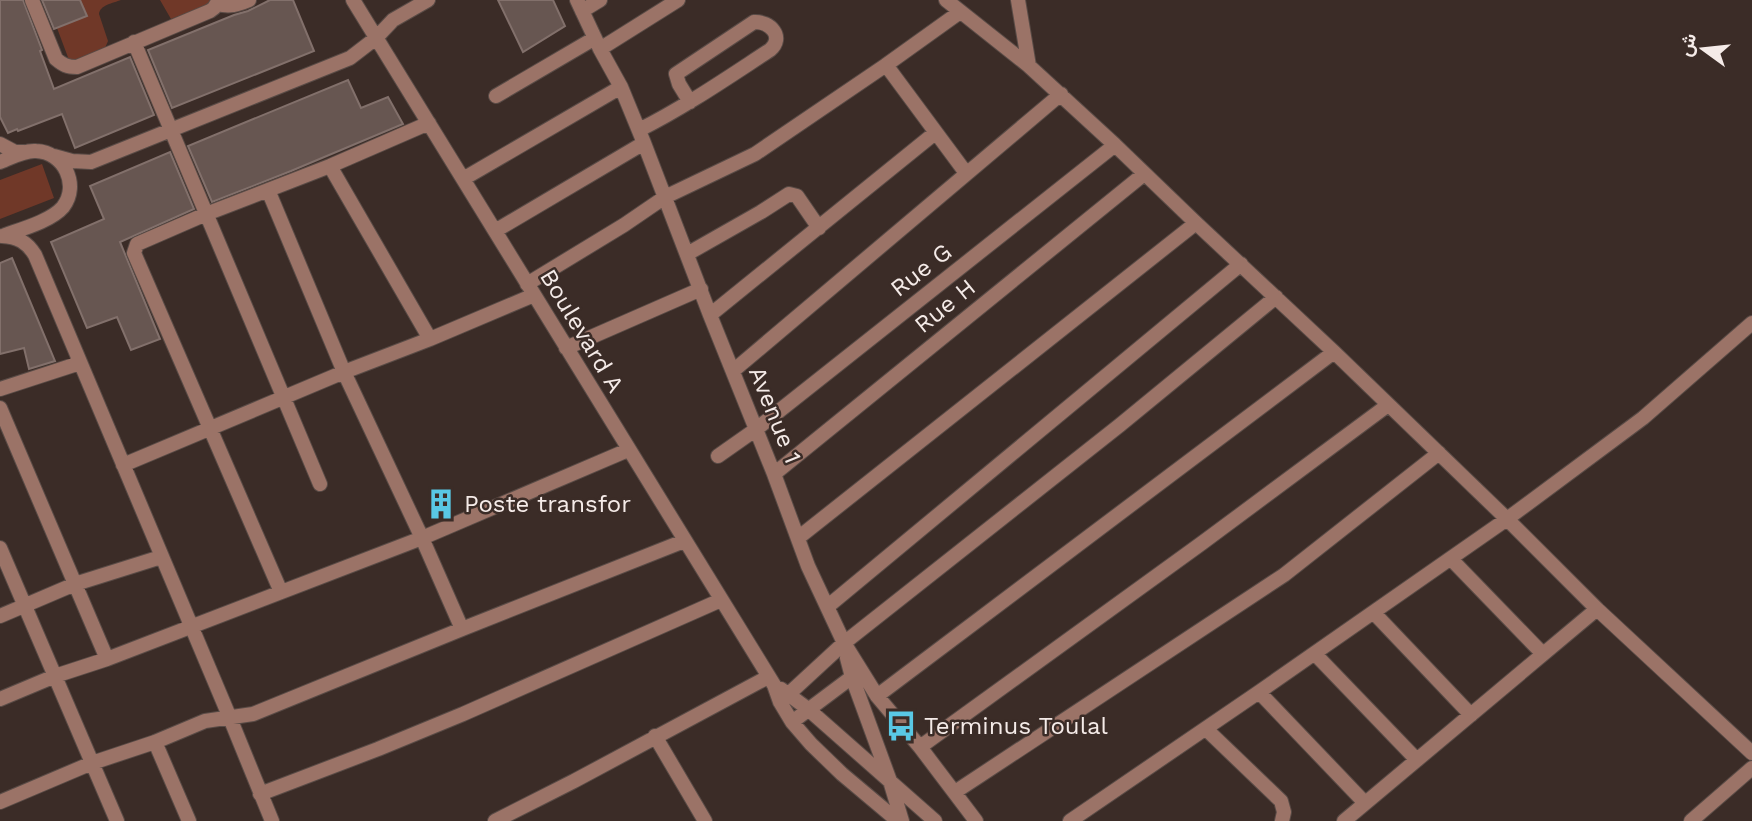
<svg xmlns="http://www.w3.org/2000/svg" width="1752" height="821" font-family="'Work Sans',Vazirmatn,sans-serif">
<rect width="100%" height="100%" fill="#3b2c27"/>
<!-- green -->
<path fill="#703828" d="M80,0H121C113,3 100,5 99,14L108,41L105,48L72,61L69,60L57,28L86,16Z
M160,0H210L208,5L171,19Z
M42,164L54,198L0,219V180Z"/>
<!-- building -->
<path fill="#675651" stroke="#82706b" stroke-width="2" d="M0,0H23L42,50L40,51L54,89L130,57L154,115L75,148L62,114L18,131L17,129L8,133L0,117Z
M42,0H80L87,16L54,29Z
M270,0H293L314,51L172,108L148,50L234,15L248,11Z
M498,0H553L565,26L523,52Z
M348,80L361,108L388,97L403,124L291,171L212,202L188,146Z
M170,152L194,209L120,242L160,339L131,350L117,317L87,328L51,242L104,219L90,186Z
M12,258L55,361L29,369L24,348L0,354V263Z"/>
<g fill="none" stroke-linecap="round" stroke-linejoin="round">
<!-- street casing -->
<g stroke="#594b46" stroke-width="16">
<path id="street" d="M32,0L56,59C63,65 67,67 77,67L210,11L214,8L219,0
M353,0L774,685L780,702L792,722L811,744L842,774L898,821
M577,0L600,49L621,87L644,143L710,315L774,474L808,566L844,643L877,696L920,747L976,821
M946,0L1029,66L1115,145L1196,223L1334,352L1507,519L1597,609L1752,753
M1018,0L1029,66
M217,4C230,7 237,5 249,0
M582,11L600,0
M134,42L320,484
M600,49L678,0
M886,65L966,173
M496,96L595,38
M639,130C685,107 727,78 770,50C785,37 770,21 754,22L676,74L679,84L690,102
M0,144L15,152H24
M54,156L72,161L91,162L350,58L376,38L393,20L428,0
M0,162C11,158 24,150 36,151C64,152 80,185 63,207C51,221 22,229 5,235
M330,166L430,339
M463,179L621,87
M268,190L344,372L422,538L462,629
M495,231L644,143
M2,236C18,237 27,242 35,255L230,718L272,821
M687,254L761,212L789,194L797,196L819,228
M527,284L624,225L665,197L755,154L886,65L960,12
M710,315L935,133
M566,348L701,289
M733,371L1061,94
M0,389L80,363
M0,408L107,659
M718,456L755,430L1115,145
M123,465L344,372L430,339L534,295
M774,474L1144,174
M798,538L1196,223
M0,548L117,821
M1451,559L1543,654
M281,592L134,253L137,244L206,214L330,166L429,123
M827,607L1241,264
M1374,613L1471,715
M0,616L75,584L161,557
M1315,654L1417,760
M847,658L852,677L890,781L902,821
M781,689L808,709L935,821
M1259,692L1365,803
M877,696L1334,352
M0,699L55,676L107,659L422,538L628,450
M780,702L844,643L1120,425L1276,297
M792,722L852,677L857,671
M1206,729L1281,801L1284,812L1282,821
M655,736L705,821
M155,742L189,821
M920,747L1202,543L1388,405
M955,792L1284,575L1439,453
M260,794L378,749L463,714L721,600
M0,802L92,763L155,742L205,721L253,714L462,629L684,541
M495,821L574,781L768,677
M1070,821L1259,692L1507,519L1643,418L1752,323
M1344,821L1597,609
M1691,821L1752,768"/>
</g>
<!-- street -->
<use href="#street" stroke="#9b7367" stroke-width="14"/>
</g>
<!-- icons -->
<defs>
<g id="building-bare" transform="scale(2.415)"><path d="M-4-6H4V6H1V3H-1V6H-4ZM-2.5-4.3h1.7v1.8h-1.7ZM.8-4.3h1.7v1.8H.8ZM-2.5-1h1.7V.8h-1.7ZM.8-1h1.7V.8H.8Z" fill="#59c8e5" stroke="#3b2c27" stroke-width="2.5" paint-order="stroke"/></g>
<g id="bus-bare" transform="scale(2.415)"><path d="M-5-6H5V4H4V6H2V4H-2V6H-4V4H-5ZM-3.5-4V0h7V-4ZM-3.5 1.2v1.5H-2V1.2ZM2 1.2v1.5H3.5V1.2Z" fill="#59c8e5" stroke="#3b2c27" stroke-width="2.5" paint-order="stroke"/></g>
</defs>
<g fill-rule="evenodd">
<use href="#building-bare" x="441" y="504"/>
<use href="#bus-bare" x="901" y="726"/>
</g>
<g text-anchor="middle" stroke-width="5" stroke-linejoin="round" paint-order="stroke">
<!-- street labels -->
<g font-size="24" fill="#f5ebe8" stroke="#3b2c27">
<text transform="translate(921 270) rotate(-38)" y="8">Rue G</text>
<text transform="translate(945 306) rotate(-39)" y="8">Rue H</text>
<text transform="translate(582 331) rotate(59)" y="8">Boulevard A</text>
<text transform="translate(775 415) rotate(68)" y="8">Avenue 1</text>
</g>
<!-- poi labels -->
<g font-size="24" fill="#f5ebe8" stroke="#3b2c27" text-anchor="start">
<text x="464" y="512">Poste transfor</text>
<text x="924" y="734">Terminus Toulal</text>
</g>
</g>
<!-- north arrow -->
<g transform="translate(1703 49) rotate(285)" stroke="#3b2c27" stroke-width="5" paint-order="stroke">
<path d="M0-5L12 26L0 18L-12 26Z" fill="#f5ebe8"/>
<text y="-10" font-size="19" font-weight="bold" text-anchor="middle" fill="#f5ebe8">ش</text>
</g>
</svg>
